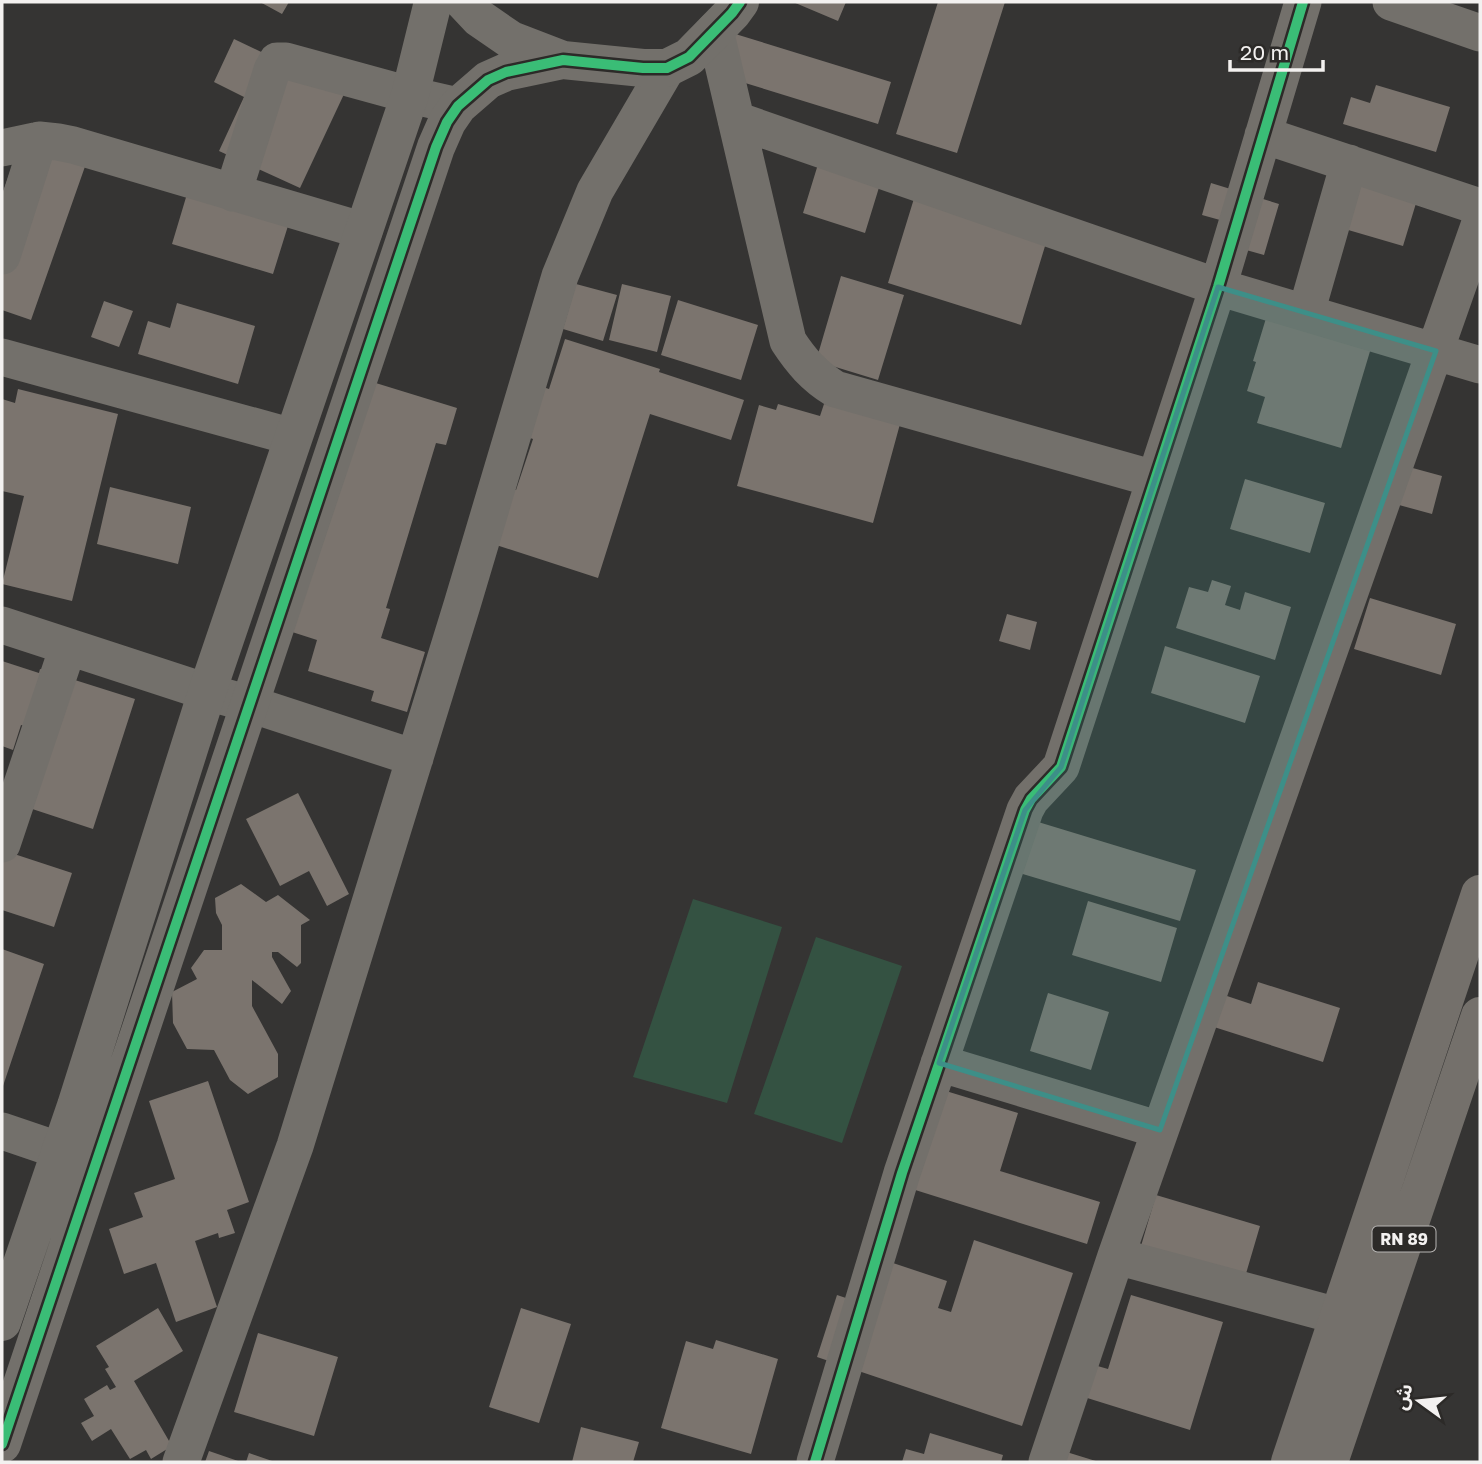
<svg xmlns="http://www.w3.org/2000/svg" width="1482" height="1464" font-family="'Golos Text','Noto Sans Arabic',sans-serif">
<rect width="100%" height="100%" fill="#353433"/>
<!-- green -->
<path fill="#345242" d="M693,899L782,927L727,1103L633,1077Z
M816,937L902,966L842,1143L754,1114Z"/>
<!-- building -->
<path fill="#7b746e" d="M260,2H289L282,14Z
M793,2H846L838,21Z
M938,2H1005L957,153L896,134Z
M719,29L891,82L878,124L706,71Z
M234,39L345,92L300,188L219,151L244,97L214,82Z
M1376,85L1450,107L1436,152L1343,124L1351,97L1370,103Z
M23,135L88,158L31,320L2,310V195Z
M819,161L881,181L865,233L803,213Z
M1328,173L1417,200L1403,246L1314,220Z
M1211,183L1279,204L1264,255L1214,241L1220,220L1202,215Z
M916,192L1049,233L1021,325L888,283Z
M187,194L292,213L273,274L172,244Z
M841,276L904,295L878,380L816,361Z
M576,284L617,295L603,341L563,329Z
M622,284L671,296L657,352L609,340Z
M678,300L758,325L741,380L661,355Z
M104,301L133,311L119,347L91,337Z
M177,303L255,326L238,384L138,354L148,321L170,328Z
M1267,315L1374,338L1341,448L1257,423L1265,397L1247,391L1256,362L1253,361Z
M565,339L660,369L659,372L744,400L731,440L650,414L598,578L490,543L508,487L516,490L533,439L524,436L540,386L549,389Z
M366,380L457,408L446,445L436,443L386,608L390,609L381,638L425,652L407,712L371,701L374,691L308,671L317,640L289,631Z
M18,389L118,414L72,601L2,584L24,496L2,491V399L15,403Z
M778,404L820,416L824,404L900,424L873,523L737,486L759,405L776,410Z
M1409,467L1442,476L1432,514L1399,505Z
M1245,479L1325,503L1310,553L1230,529Z
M110,487L191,507L178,564L97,544Z
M1212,580L1231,586L1225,605L1240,610L1245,592L1291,607L1275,660L1176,628L1189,587L1208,592Z
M1370,598L1456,624L1441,675L1354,649Z
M1007,614L1037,622L1030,650L999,641Z
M1165,646L1260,676L1245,723L1151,693Z
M2,661L39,673L40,669L135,699L93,829L8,801L25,726L21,725L13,750L2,746Z
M298,793L349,894L327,906L309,871L280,886L246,819Z
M1009,813L1196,870L1180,921L993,865Z
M2,850L72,873L54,927L2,910Z
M241,884L266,902L278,895L310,920L301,925V963L297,967L278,952H272V957L291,991L282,1004L252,980V1006L278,1054V1077L248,1094L230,1080L214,1050L187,1049L173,1023L172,992L197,979L191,968L204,950H222V925L216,913L215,898Z
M1088,901L1177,928L1161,982L1072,955Z
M2,949L44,964L2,1089Z
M1258,982L1340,1008L1323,1062L1214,1027L1224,995L1251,1004Z
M1048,993L1109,1012L1091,1070L1030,1051Z
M208,1081L249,1202L227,1210L235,1233L219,1238L218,1233L195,1241L217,1307L176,1322L156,1263L124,1274L109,1229L143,1217L134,1193L175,1179L149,1101Z
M923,1084L1018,1113L1000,1171L1100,1202L1087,1244L893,1183Z
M1156,1195L1260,1226L1245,1277L1141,1246Z
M974,1240L1073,1273L1022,1426L817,1357L837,1295L855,1301L869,1255L947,1281L938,1308L951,1312Z
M1131,1295L1223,1322L1190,1430L1084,1397L1094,1365L1108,1369Z
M158,1308L183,1351L134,1381L172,1446L151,1459L146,1450L130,1459L111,1429L92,1441L81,1423L94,1416L84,1399L107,1385L110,1390L116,1387L105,1369L109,1367L96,1346Z
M521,1308L571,1324L539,1423L489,1407Z
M258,1333L338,1357L314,1436L234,1412Z
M716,1340L778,1359L751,1454L661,1428L686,1341L713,1349Z
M581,1427L639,1442L633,1462H572Z
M930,1433L1003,1455L1001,1462H902L906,1449L924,1454Z
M1060,1450L1099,1462H1056Z
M209,1451L241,1462H205Z
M249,1453L275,1462H246Z"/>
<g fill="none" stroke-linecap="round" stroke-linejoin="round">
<!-- minor -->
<path stroke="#73706b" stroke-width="37" d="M1391,2L1480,33
M715,30L788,341C801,361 814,376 835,389L1155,479
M736,120L1218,287L1480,365
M1263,135L1480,207
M2,148L39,140
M233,193L272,70L277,61H286L410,95L458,106
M2,256L39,140L58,142L73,145L364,231
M1306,313L1349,163
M2,357L293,437
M2,625L207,692L250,704L415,758
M2,844L68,647
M939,1063L1160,1130
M2,1131L61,1151
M1116,1256L1338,1316
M181,1462L295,1146L462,605L560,276L595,191L667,68
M815,1462L902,1173L1025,810L1031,799L1061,767L1218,287L1303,2
M1047,1462L1116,1256L1480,223"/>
<!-- tertiary -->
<path stroke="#73706b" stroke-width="38" d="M464,2L479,18L511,40L563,60
M2,1322L76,1106L207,692L410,95L433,2
M2,1444L436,147L447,122L458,106L488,80L506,72L563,60L643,68H667L689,57L732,13L740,2"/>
<!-- primary -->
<path stroke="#74706b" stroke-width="38" d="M1290,1462L1480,894
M1329,1462L1480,1016"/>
<!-- cycleway casing -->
<g stroke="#2c2a28" stroke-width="15">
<path id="cycleway" d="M2,1444L436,147L447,122L458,106L488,80L506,72L563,60L643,68H667L689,57L732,13L740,2
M815,1462L902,1173L1025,810L1031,799L1061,767L1218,287L1303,2"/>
</g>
<!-- cycleway -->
<use href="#cycleway" stroke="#3abd76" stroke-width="10"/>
</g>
<!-- marked area -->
<path fill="#3d8f88" fill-opacity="0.2" stroke="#3d8f88" stroke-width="5" stroke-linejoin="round" d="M1218,287L1436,351L1160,1130L939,1063L1025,810L1061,767Z"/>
<g text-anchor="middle" stroke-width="7" stroke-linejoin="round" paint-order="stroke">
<!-- shield labels -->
<rect fill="#2c2a28" stroke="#b7b5b4" stroke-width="2" x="1372.5" y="1226.5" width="63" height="25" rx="5"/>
<g font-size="16" font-weight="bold" fill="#f3f1f0">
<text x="1404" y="1245">RN 89</text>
</g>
</g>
<!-- border -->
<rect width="1482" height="1464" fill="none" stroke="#f3f1f0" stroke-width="7"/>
<!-- north arrow -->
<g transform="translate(1419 1401) rotate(285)" stroke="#2c2a28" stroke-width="5" paint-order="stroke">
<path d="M0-5L12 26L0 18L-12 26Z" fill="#f3f1f0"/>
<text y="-10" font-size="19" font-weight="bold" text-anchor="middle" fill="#f3f1f0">ش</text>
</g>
<!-- scale -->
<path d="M1230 60v10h93v-10" fill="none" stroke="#f3f1f0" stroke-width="3.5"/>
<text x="1240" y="60" font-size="21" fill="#f3f1f0" stroke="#2c2a28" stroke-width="5" paint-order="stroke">20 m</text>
</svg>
